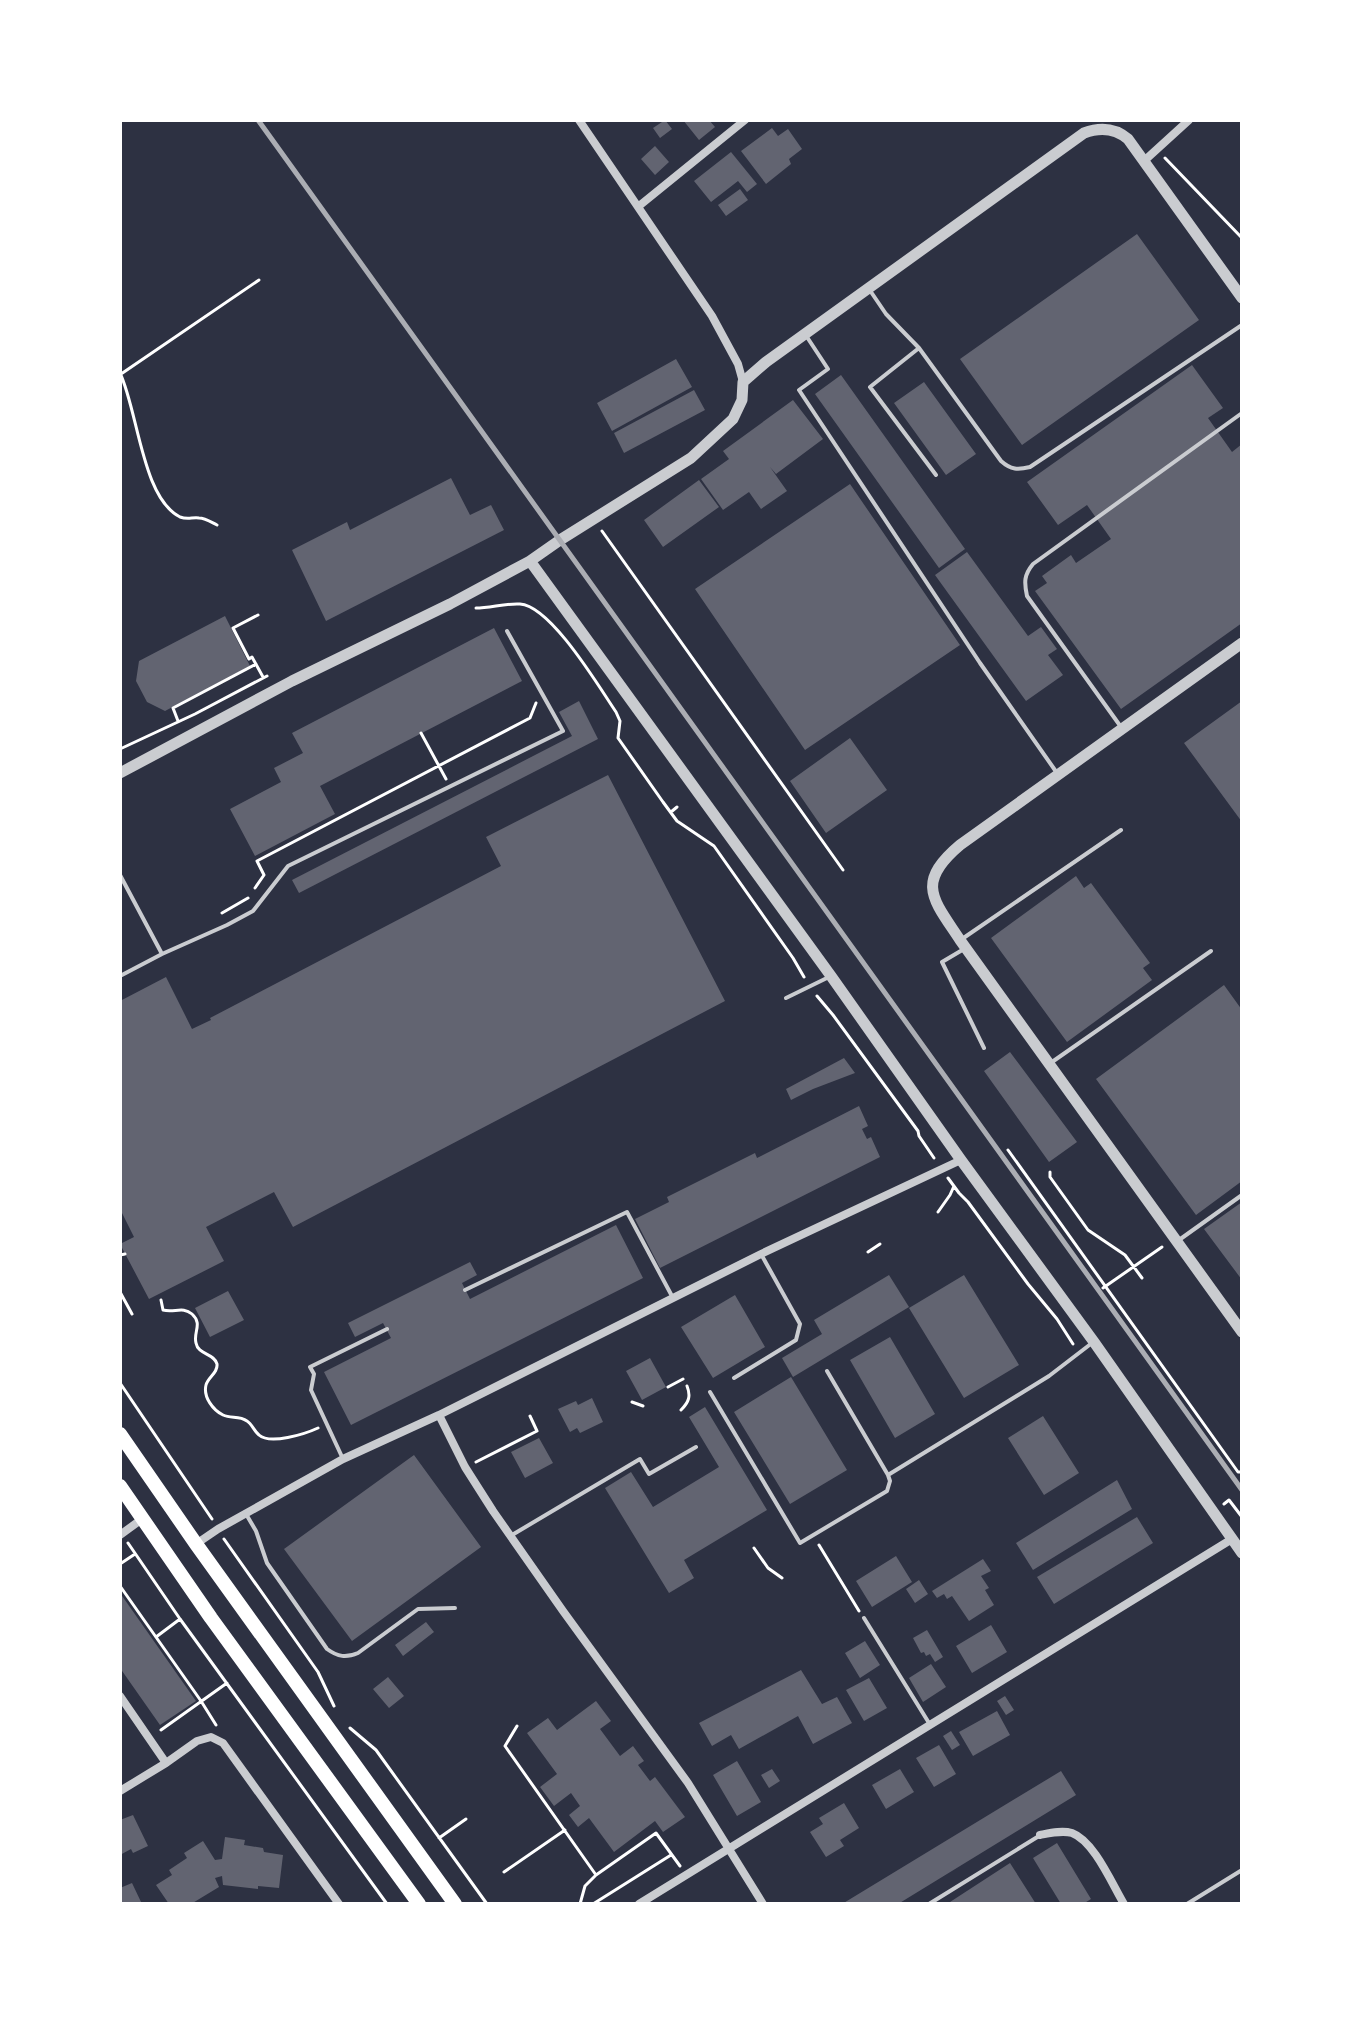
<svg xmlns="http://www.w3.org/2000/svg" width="1362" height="2024" font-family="Ubuntu,sans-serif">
<rect width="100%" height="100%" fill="#2d3142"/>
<!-- building -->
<path fill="#626471" d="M665,120L672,129L660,138L653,128Z
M683,120H709L715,127L699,140Z
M772,128L778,136L788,129L802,149L789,159L791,164L766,184L741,151Z
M655,146L669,162L655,175L641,159Z
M731,152L757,184L747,192L738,181L711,202L694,181Z
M740,189L748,200L726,216L718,205Z
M1137,234L1199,320L1022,445L960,359Z
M676,359L692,387L612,431L597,403Z
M1192,365L1223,408L1208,418L1232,452L1242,444V623L1121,709L1035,591L1047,583L1042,576L1071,555L1076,563L1111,539L1087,505L1058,525L1027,482Z
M841,375L965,549L939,568L815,394Z
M924,382L976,454L946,475L894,403Z
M694,390L705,410L624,453L614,433Z
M793,400L823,439L776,474L770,467L787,491L761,509L749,492L723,510L701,479L729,459L723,451Z
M451,478L470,515L491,505L504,530L326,621L292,550L347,522L350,530Z
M699,480L719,507L663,547L644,520Z
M850,484L960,645L805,750L695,589Z
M967,552L1028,636L1041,627L1057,649L1048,655L1063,675L1026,701L935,575Z
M225,616L250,666L165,711L147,702L136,681L139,661Z
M494,628L522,681L320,786L335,814L255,856L230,809L281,782L274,768L303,753L292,733Z
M579,701L598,739L299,893L292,880L572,736L559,712Z
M1242,701V822L1184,743Z
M850,738L887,790L826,833L790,781Z
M608,775L725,1001L293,1227L274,1192L206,1227L224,1261L149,1299L120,1244L134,1237L120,1209V1001L166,977L192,1029L211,1020L210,1018L501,866L486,837Z
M1076,876L1084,888L1091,883L1150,963L1143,968L1152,980L1067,1042L991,938Z
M1224,985L1242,1010V1181L1196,1215L1096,1079Z
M1010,1052L1077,1142L1049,1162L984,1071Z
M844,1058L855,1073L813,1089L791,1100L786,1089Z
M859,1106L868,1126L862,1129L867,1139L871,1137L880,1157L660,1268L635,1219L669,1202L667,1197L755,1153L757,1158Z
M1242,1202V1280L1204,1229Z
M616,1225L643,1278L351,1425L324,1372L391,1338L383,1323L355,1337L348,1323L470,1262L477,1275L462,1283L470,1299Z
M889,1275L909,1307L793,1377L782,1358L822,1334L814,1320Z
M964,1275L1019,1365L964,1398L909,1308Z
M228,1291L244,1320L210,1337L195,1308Z
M735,1295L765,1347L713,1378L681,1327Z
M890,1337L935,1414L895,1438L850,1360Z
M650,1358L666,1387L642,1400L626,1371Z
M791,1377L847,1470L790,1504L734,1412Z
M592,1398L603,1422L580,1433L577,1428L570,1432L558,1409L576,1401L578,1405Z
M705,1407L767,1510L684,1560L694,1578L669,1593L605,1488L631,1472L653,1507L719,1467L689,1417Z
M1043,1416L1079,1473L1044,1495L1008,1438Z
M539,1438L553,1463L525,1478L511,1452Z
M414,1455L481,1547L352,1641L284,1549Z
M1117,1480L1132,1509L1033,1570L1016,1543Z
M1137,1517L1153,1543L1054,1604L1037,1577Z
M896,1556L912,1582L872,1607L856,1581Z
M983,1559L991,1571L981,1576L989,1588L985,1590L994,1605L969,1621L952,1596L947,1599L944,1594L937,1598L932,1591Z
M919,1580L928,1594L915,1603L906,1589Z
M120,1593L196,1701L160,1725L120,1668Z
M426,1622L434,1632L403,1656L395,1645Z
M991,1625L1007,1652L972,1673L956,1646Z
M927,1630L943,1657L935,1662L930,1654L926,1656L924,1652L921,1653L913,1638Z
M865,1641L880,1665L860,1678L845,1653Z
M931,1664L946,1687L923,1702L909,1678Z
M801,1670L822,1704L837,1697L852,1723L813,1744L798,1716L739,1749L731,1735L712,1746L699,1723Z
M388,1677L404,1696L389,1708L373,1689Z
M869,1678L887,1708L864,1721L846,1690Z
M1005,1696L1014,1710L1006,1715L997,1701Z
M596,1701L611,1721L600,1729L620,1756L633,1746L644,1761L638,1765L650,1781L655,1777L685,1817L663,1832L655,1821L614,1852L589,1818L578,1827L569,1815L580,1806L571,1793L554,1806L540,1787L557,1774L527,1733L548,1718L557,1730Z
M997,1711L1010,1735L973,1756L959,1732Z
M951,1731L960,1745L952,1750L943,1736Z
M939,1745L956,1774L934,1787L916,1758Z
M737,1761L761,1802L737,1816L713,1775Z
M772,1769L780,1781L769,1788L761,1775Z
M900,1769L914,1792L886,1809L872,1785Z
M1061,1771L1076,1795L898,1904H842Z
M844,1803L859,1828L840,1840L844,1846L826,1857L810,1832L823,1824L819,1818Z
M133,1815L148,1846L133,1853L131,1849L120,1855V1820Z
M225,1837L245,1840L244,1845L263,1848L264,1852L283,1855L279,1888L258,1886V1889L223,1885L222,1876L215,1878L219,1887L191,1904H169L156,1885L172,1875L169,1870L187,1858L184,1853L203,1841L215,1860L222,1859Z
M1057,1843L1091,1899L1083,1904H1061L1033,1858Z
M1010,1863L1036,1904H952L950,1902Z
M132,1883L142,1904H120V1888Z"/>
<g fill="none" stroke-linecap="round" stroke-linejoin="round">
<!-- path -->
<path stroke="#fff" stroke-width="3" d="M1165,158L1242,238
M120,373C138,411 142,498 180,517C188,520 192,517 199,518C205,518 211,522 217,525
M121,374L259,280
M602,531L843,870
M476,608C490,608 506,603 520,604C551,606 599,687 616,712L620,721L618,738L663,802L677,821L714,846L793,958L804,977
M258,615L233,628L249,659L252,657L263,677
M178,721L173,708L256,664
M421,733L446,779
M120,749L195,714L267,676
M671,812L677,807
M255,888L264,875L257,861L530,718L536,703
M222,913L248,898
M817,996L833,1015L918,1131L919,1136L934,1158
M1008,1150L1238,1472H1242
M1050,1172V1177L1088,1230L1125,1255L1142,1278
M948,1178L959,1193L968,1202L1028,1284L1057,1319L1073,1344
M938,1212L950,1195L954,1186
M868,1252L880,1244
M120,1255L125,1254
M1103,1288L1162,1247
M120,1292L132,1314
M161,1300L163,1310C174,1313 183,1306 192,1314C203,1324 193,1332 196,1343C198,1355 214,1353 217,1364C218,1373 208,1377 206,1385C203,1397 213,1410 223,1415C231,1419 239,1415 247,1421C252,1424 254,1431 259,1435C270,1445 305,1434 318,1428
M120,1383L212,1519
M668,1387L683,1379
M632,1402L643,1406
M681,1410C689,1402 691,1396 687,1386
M476,1462L537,1431L530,1416
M1224,1504L1229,1500L1242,1517
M224,1539L318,1672L334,1706
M128,1543L180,1619L387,1904
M819,1545L859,1611
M754,1548L768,1568L782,1578
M120,1564L135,1554
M120,1586L201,1701L216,1725
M156,1637L180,1619
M517,1726L505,1746L596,1875
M350,1728L376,1750L487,1904
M161,1730L227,1683
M439,1838L466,1819
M504,1872L565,1830
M580,1904L585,1886L596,1875L656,1833L680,1866
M593,1904L671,1855"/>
<!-- service -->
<path stroke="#caccd0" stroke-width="4" d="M869,289L886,314L919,348
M805,334L828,369L799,390L980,663L1057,773
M936,475L870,387L919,348L1001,461C1011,470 1018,470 1030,467L1242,325
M1121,727L1027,596C1024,582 1024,575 1033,564L1242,413
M120,875L162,954
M962,939L1121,830
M964,949L942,962L984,1048
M120,976L162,954L227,925L253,911L288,866L563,731L507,631
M786,998L831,976
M1052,1062L1211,951
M1179,1240L1242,1195
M465,1290L627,1212L673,1298
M827,1371L888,1475L1049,1376L1092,1343
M734,1378L796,1340L800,1324L761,1254
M710,1392L800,1543L887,1491L890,1481L888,1475
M343,1459L311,1390L314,1374L310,1367L387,1329
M246,1514L256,1531L267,1563L327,1649C338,1657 346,1658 358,1653L418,1609L455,1608
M512,1535L640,1459L649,1474L696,1447
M864,1618L929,1723
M929,1904L1039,1836
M1187,1904L1242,1870"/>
<!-- minor -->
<path stroke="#caccd0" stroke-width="8" d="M579,120L712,316L738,364L743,382
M1144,161L1189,120
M639,206L745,120
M439,1415L465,1467L493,1511L563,1611L688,1783L763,1904
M120,1535L142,1519
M196,1544L218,1529L343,1459L439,1415L761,1254L961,1160
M120,1696L166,1763
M120,1791L166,1763L197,1741L211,1737L223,1743L339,1904
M1040,1835C1050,1833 1062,1830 1072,1833C1094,1841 1112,1884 1124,1904
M639,1904L1232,1539"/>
<!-- tertiary -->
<path stroke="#caccd0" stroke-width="11" d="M530,561L831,976L961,1160L1094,1342L1242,1553
M1242,643L960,845C915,883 933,899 960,940L1242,1332
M120,773L292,681L450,604L530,561L560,540L691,458L733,419L742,400L743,382L766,362L1084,133C1100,127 1115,128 1128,139L1242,298"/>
<!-- primary -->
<path stroke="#fff" stroke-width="14" d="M120,1434L196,1544L455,1904
M120,1486L211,1618L419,1904"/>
<!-- rail -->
<path stroke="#abadb3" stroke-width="5" d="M258,120L1242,1490"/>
</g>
<!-- border -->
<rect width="1362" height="2024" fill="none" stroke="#ffffff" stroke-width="244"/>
</svg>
